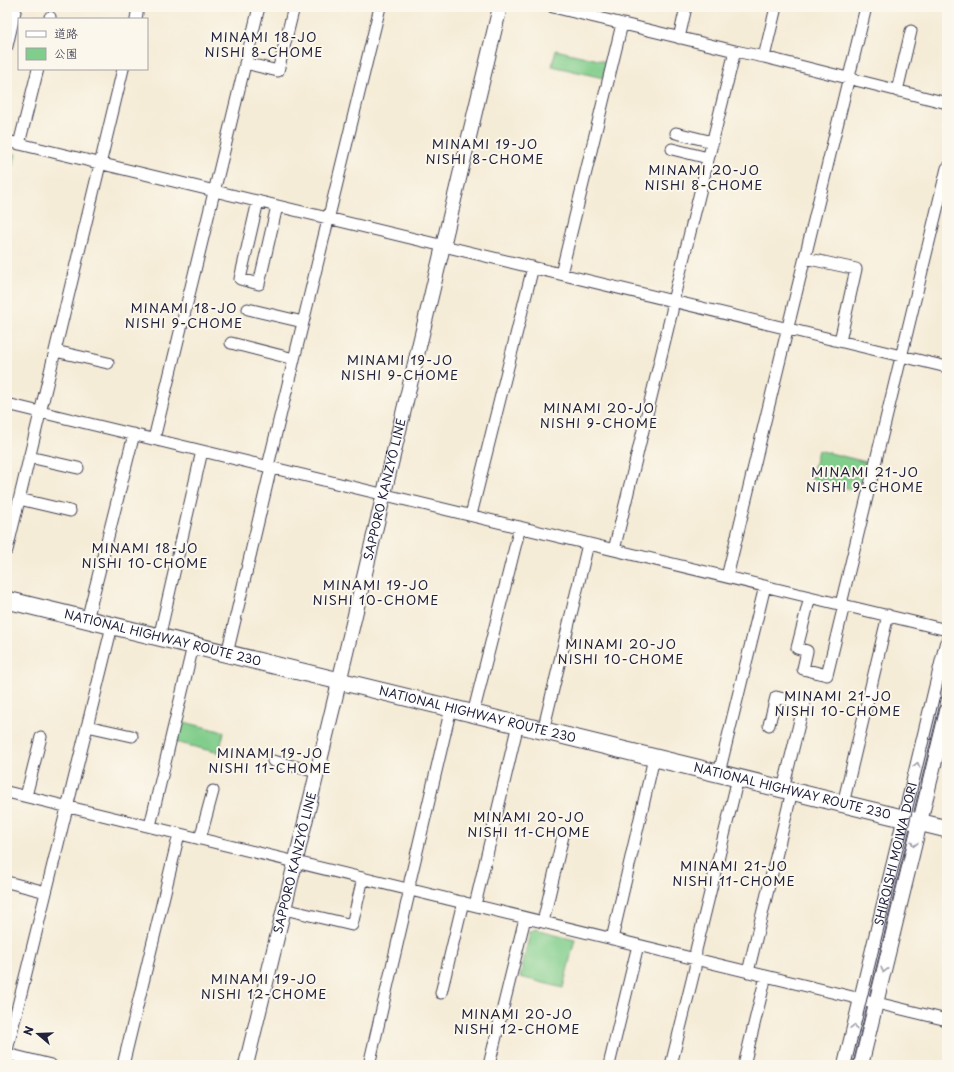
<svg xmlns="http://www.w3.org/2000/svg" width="954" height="1072" font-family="'Playpen Sans','Klee One',sans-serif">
<rect width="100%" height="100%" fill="#fbf7ec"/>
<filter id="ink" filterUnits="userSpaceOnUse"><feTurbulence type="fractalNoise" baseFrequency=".025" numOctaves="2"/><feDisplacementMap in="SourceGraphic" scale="8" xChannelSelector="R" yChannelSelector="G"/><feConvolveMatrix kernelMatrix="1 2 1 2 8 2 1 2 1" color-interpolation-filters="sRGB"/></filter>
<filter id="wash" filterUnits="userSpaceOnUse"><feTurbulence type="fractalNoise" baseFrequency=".012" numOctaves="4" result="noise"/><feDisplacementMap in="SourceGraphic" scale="16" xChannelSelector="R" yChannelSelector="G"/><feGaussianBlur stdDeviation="0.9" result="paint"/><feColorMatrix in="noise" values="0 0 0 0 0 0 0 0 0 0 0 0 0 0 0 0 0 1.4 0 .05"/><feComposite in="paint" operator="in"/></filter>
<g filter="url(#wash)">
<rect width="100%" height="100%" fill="#f5ecd7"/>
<!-- green -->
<path fill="#81cd8b" stroke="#527863" d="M556,50L607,62L603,78L552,66Z
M7,152L16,154L7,193Z
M818,450L866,462L859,491L811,479Z
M180,721L224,732L219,753L175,742Z
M536,929L575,939L563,988L520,977L530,932Z"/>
</g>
<g filter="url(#ink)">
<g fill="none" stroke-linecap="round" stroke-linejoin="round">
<!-- minor casing -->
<g stroke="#424052" stroke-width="13">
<path id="minor" d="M553,7L735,51L764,57L947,103
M50,19V17
M136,19L138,7
M679,38L686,7
M7,46L16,7
M764,57L776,7
M245,63L278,71L294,7
M897,91L911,31
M676,133L713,142
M7,141L947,367
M19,144L38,69
M672,149L708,158
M258,201L240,279L259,284L277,206
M805,258L856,269L840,341
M561,274L622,24
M248,309L303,322
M231,343L294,359
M55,351L108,363
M7,404L947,630
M154,439L259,7
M29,457L78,468
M268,466L380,7
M19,499L70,511
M471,515L533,267
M7,550L123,69
M614,550L672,311L673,301L735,51
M727,577L866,7
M810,597L797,648L807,651L803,669L827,675L844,605
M841,604L947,168
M87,620L134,434
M159,638L202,451
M227,654L271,467
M473,714L520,527
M769,725L776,697L804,704L783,789
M87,726L132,736
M543,731L588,544
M273,761L317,772
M719,773L765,586
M7,792L947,1020
M26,796L41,737
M843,804L888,615
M150,826L193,646
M200,839L213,791
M7,882L46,892
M475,905L518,724
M284,909L352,925L363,878
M543,922L563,836
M612,939L654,758
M748,972L792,791
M441,993L463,902
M7,1050L112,626
M7,1054L51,1065
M123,1065L179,834
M369,1065L410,889V881L451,708
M489,1065L525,918
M609,1065L638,945
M671,1065L695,968L696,950L738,778
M744,1065L766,976"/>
</g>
<!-- major casing -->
<g stroke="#424052" stroke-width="16">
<g id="major">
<path id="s1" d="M246,1065L334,703L500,7"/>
<path id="s2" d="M845,1065L947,643"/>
<path d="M861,1065L947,711"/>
</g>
</g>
<!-- highway casing -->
<g stroke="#424052" stroke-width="19">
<g id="highway">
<path id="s3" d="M7,600L947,829"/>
</g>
</g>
<!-- minor -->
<use href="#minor" stroke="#fff" stroke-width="11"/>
<!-- major -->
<use href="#major" stroke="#fff" stroke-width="14"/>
<!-- highway -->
<use href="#highway" stroke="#fff" stroke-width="17"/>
<!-- tram -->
<path stroke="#22223b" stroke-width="1" d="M851,1065L947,666"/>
</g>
<!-- one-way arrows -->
<defs><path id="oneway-chevron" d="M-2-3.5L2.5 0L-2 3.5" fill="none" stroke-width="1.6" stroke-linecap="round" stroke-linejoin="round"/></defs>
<g stroke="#9c9ca7">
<use href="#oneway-chevron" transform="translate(917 765) rotate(-76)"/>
<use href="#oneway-chevron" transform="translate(914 844) rotate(104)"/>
<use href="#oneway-chevron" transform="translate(884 970) rotate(104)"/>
<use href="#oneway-chevron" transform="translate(854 1027) rotate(-76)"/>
</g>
</g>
<g text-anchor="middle" stroke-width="4" stroke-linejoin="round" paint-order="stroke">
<!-- street labels -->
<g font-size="12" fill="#22223b" stroke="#fbf7ec">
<text dy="4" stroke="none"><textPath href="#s1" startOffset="592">SAPPORO KANZYŌ LINE</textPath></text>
<text dy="4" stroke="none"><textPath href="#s3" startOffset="160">NATIONAL HIGHWAY ROUTE 230</textPath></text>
<text dy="4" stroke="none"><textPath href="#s3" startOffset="484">NATIONAL HIGHWAY ROUTE 230</textPath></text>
<text dy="4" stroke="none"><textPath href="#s3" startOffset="808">NATIONAL HIGHWAY ROUTE 230</textPath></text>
<text dy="4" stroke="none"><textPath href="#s2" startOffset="217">SHIROISHI MOIWA DORI</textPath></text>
<text dy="4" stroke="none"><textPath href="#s1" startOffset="208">SAPPORO KANZYŌ LINE</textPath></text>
</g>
<!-- neighbourhood labels -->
<g font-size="13" letter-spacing="1" fill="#22223b" stroke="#fbf7ec">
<text x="264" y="42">MINAMI 18-JO<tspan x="264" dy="15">NISHI 8-CHOME</tspan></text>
<text x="485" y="149">MINAMI 19-JO<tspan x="485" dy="15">NISHI 8-CHOME</tspan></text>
<text x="704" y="175">MINAMI 20-JO<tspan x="704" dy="15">NISHI 8-CHOME</tspan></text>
<text x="184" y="313">MINAMI 18-JO<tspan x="184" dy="15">NISHI 9-CHOME</tspan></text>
<text x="400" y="365">MINAMI 19-JO<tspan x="400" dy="15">NISHI 9-CHOME</tspan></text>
<text x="599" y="413">MINAMI 20-JO<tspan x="599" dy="15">NISHI 9-CHOME</tspan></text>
<text x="865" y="477">MINAMI 21-JO<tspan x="865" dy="15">NISHI 9-CHOME</tspan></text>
<text x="145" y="553">MINAMI 18-JO<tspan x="145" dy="15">NISHI 10-CHOME</tspan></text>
<text x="376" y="590">MINAMI 19-JO<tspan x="376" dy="15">NISHI 10-CHOME</tspan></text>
<text x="621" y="649">MINAMI 20-JO<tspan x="621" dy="15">NISHI 10-CHOME</tspan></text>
<text x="838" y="701">MINAMI 21-JO<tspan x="838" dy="15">NISHI 10-CHOME</tspan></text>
<text x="270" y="758">MINAMI 19-JO<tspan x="270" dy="15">NISHI 11-CHOME</tspan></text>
<text x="529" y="822">MINAMI 20-JO<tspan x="529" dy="15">NISHI 11-CHOME</tspan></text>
<text x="734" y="871">MINAMI 21-JO<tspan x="734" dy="15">NISHI 11-CHOME</tspan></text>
<text x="264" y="984">MINAMI 19-JO<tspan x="264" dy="15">NISHI 12-CHOME</tspan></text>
<text x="517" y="1019">MINAMI 20-JO<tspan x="517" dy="15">NISHI 12-CHOME</tspan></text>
</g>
</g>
<!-- margin -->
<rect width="954" height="1072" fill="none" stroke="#fbf7ec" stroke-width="24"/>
<!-- legend -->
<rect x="18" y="18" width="130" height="52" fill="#fbf7ec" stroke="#a4a2a5"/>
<rect x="26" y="31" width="20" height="6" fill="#ffffff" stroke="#a4a2a5"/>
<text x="54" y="38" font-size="12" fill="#22223b">道路</text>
<rect x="26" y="48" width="20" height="12" fill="#81cd8b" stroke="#a4a2a5"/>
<text x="54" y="58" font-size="12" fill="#22223b">公園</text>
<!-- north arrow -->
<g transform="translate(38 1034) rotate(289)" stroke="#fbf7ec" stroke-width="3" paint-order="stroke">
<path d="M0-3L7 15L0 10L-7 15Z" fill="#22223b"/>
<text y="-6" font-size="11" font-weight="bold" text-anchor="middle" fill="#22223b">N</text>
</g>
</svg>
